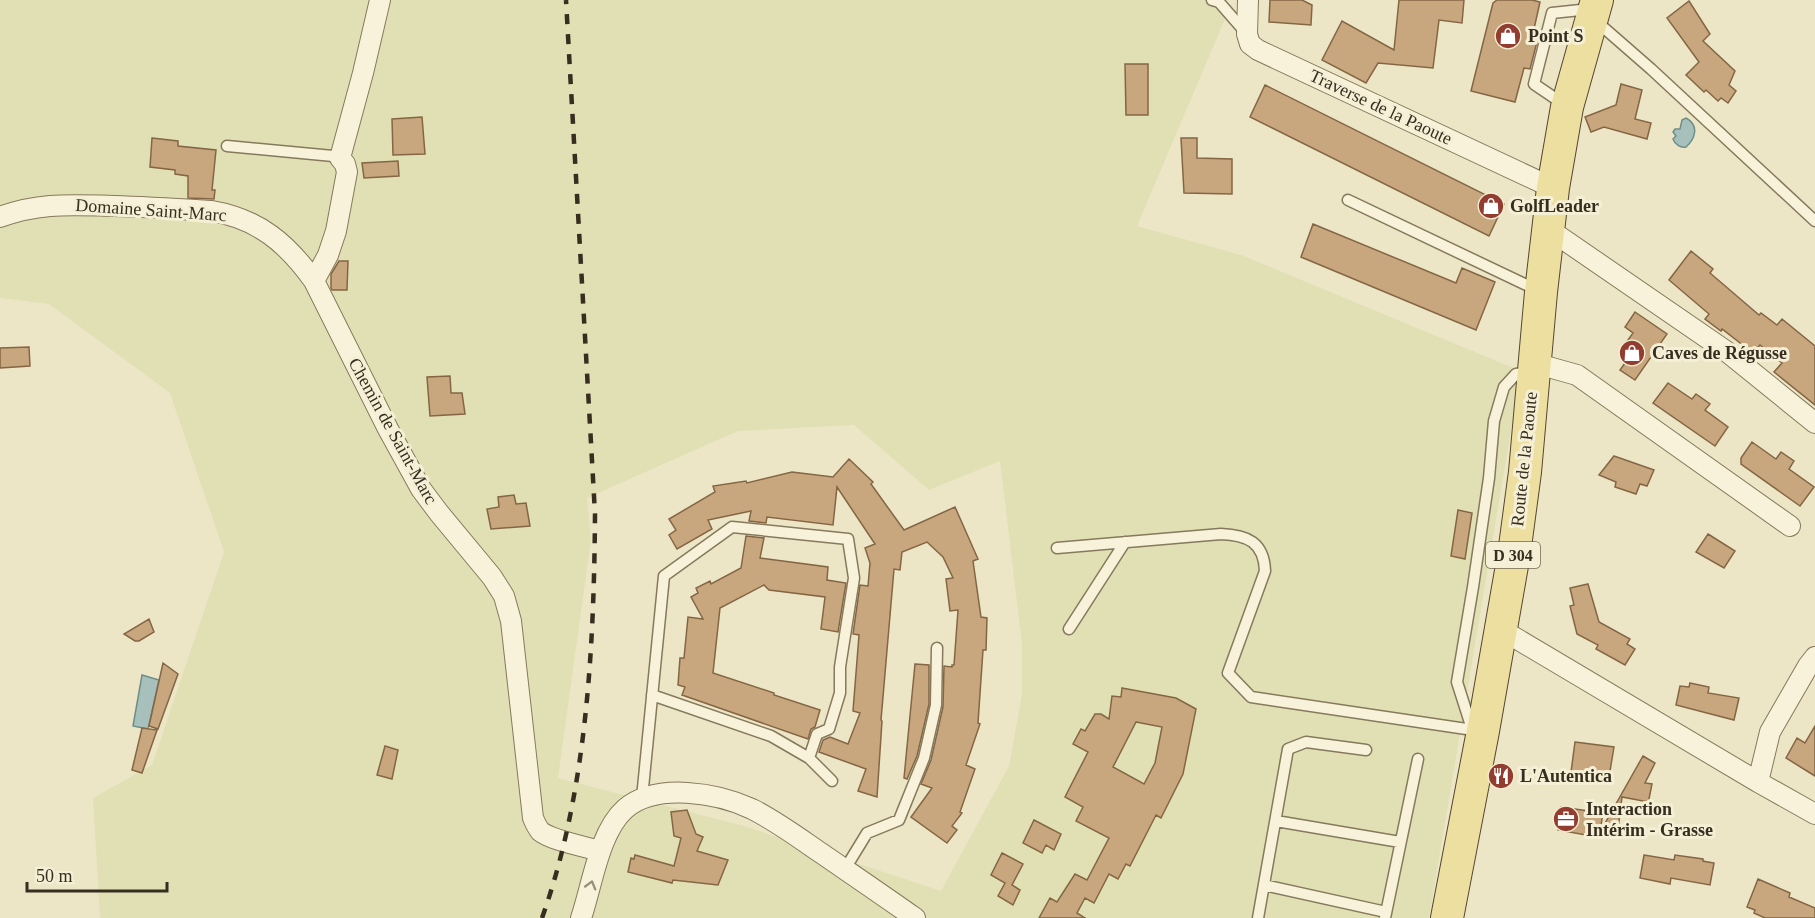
<svg xmlns="http://www.w3.org/2000/svg" width="1815" height="918" font-family="'Times New Roman',serif">
<rect width="100%" height="100%" fill="#ece6c6"/>
<!-- farmland -->
<path fill="#e1e0b4" fill-rule="evenodd" d="M0,0H1226L1225,19L1137,226L1241,255L1521,371L1429,918H100L93,798L152,765L224,552L170,393L49,304L0,298ZM854,425L929,490L1000,461L1022,644V694L1009,766L941,891L744,826L558,778L591,540L587,498L738,431Z"/>
<!-- water -->
<path fill="#a7c0bc" stroke="#6e8e8a" stroke-width="1.5" d="M1686,118C1699,125 1696,138 1686,147C1681,148 1675,145 1673,139L1676,136L1673,132L1675,129H1680L1682,120Z
M142,675L159,680L148,729L133,726Z"/>
<!-- building -->
<path fill="#c8a77e" stroke="#846644" stroke-width="1.5" fill-rule="evenodd" d="M1270,0H1302L1312,5L1311,25L1269,22Z
M1399,0H1464L1462,23L1439,20L1433,68L1378,63L1366,83L1322,60L1342,21L1394,50Z
M1497,0H1532L1540,2L1534,29L1540,30L1530,69L1524,68L1515,102L1471,91L1493,3Z
M1689,1L1710,34L1703,41L1735,71L1729,85L1736,91L1728,103L1721,98L1718,101L1706,90L1704,92L1686,75L1699,62L1667,18Z
M1125,64H1148V115H1126Z
M1621,84L1642,90L1635,119L1651,123L1647,139L1604,127L1591,132L1585,117L1616,105Z
M1265,85L1504,204L1489,236L1250,117Z
M422,117L425,154L393,155L392,119Z
M152,138L178,141V146L216,150L212,190H215L214,199L188,198V176L175,174V170L150,167Z
M1181,138H1197V158L1232,159V194L1184,193Z
M398,161L399,176L364,178L362,163Z
M1313,224L1456,283L1462,268L1495,282L1476,330L1301,257Z
M1691,251L1713,269L1710,273L1759,315L1761,313L1777,325L1782,319L1815,346V405L1774,372L1782,363L1760,345L1753,353L1722,329L1721,331L1705,319L1709,314L1669,280Z
M339,261H348L347,290H332L331,288V274Z
M1635,312L1667,334L1635,380L1620,370L1632,353L1623,347L1633,333L1625,327Z
M29,347L30,366L0,368V348Z
M450,376L451,393H462L465,414L430,416L427,377Z
M1668,383L1692,399L1696,394L1710,404L1705,410L1728,427L1715,446L1653,403Z
M1752,442L1776,459L1781,452L1794,461L1789,469L1814,487L1800,506L1741,464V458Z
M1614,456L1654,470L1647,486L1640,484L1636,494L1615,487L1616,482L1599,475Z
M849,459L873,482L871,484L904,530L955,507L978,559L973,561L981,617L987,618L986,650H983L978,723L980,724L966,765L975,769L960,812L962,813L952,826L957,830L947,843L911,817L932,788L921,784L931,760L943,707L944,666L952,667V665H954L958,610L950,611L946,579L953,578L943,557L927,542L902,552L900,570L894,569L881,720L882,721L877,797L858,791L866,769L819,752L823,740L830,737L848,744L860,713L853,711L859,635L853,634L860,585L868,586L870,563L865,548L875,544L837,487L833,525L767,517L766,523L749,521L751,511L708,520L712,529L677,549L669,535L676,530L669,519L715,492L713,486L746,481L747,483L792,472L833,477Z
M514,495L516,504L526,503L530,526L491,529L487,509L499,507L498,497Z
M1458,510L1472,513L1465,559L1451,556Z
M1708,534L1735,551L1724,568L1696,552Z
M746,536L764,538L760,558L828,567L827,580L846,583L838,632L821,629L825,597L769,590L764,585L720,608L713,673L774,693V695L820,710L815,727L811,729L808,739L682,695L685,687L678,685L680,658H684L688,617L703,619L691,597L698,593L696,588L710,581L711,584L741,568Z
M1588,584L1599,622L1630,639L1627,644L1635,649L1625,665L1596,649L1598,645L1577,634L1570,606L1574,605L1570,588Z
M149,619L154,632L139,641H135L124,634Z
M163,663L178,674L158,729L149,726Z
M915,664L929,665V704L917,756L907,779L904,778Z
M1690,683L1709,687L1708,693L1739,698L1734,720L1676,705L1680,686L1689,687Z
M1122,688L1176,698L1196,709L1183,774L1161,818L1156,815L1130,866L1126,864L1118,879L1109,874L1094,903L1085,898L1077,913L1085,918H1039L1050,898L1057,902L1075,874L1087,880L1109,838L1076,821L1083,807L1065,797L1088,752L1073,744L1081,729L1085,731L1095,714H1101L1109,719L1112,696L1121,697ZM1136,722L1162,727L1155,763L1144,784L1113,767Z
M1815,726V776L1786,758L1797,738L1805,743Z
M142,728L157,730L142,773L132,770Z
M1575,742L1614,747L1609,777L1571,772Z
M385,746L398,750L392,779L377,775Z
M1643,756L1655,763L1645,783L1652,784L1649,799L1648,802L1622,797L1617,837L1586,835L1558,830L1561,807L1603,813L1600,832Z
M687,810L696,834L703,837L697,851L728,860L718,885L673,880L672,883L628,872L631,858L634,859L635,855L674,866L681,838L674,836L671,812Z
M1034,820L1061,834L1054,850L1046,845L1042,853L1023,843Z
M1002,853L1023,864L1012,885L1020,890L1013,905L998,896L1005,883L991,875Z
M1644,855L1674,860L1675,855L1703,859V861L1714,863L1710,885L1671,878L1670,884L1640,878Z
M1758,879L1790,893L1789,897L1815,908V918H1765L1754,913L1755,910L1747,907Z"/>
<g fill="none" stroke-linecap="round" stroke-linejoin="round">
<!-- lane casing -->
<g stroke="#86795d" stroke-width="13">
<path id="lane" d="M1212,0L1219,2L1246,33
M1596,21L1651,69L1815,221
M1565,105L1534,84L1552,13L1590,9
M227,146L333,156L340,158
M1348,200L1537,290
M1057,548L1221,534C1247,535 1264,542 1265,571L1228,673L1251,697L1480,731
M1069,629L1125,542
M1472,729L1457,682L1473,587L1489,478L1494,421L1504,387L1516,374L1530,372
M809,758L832,781
M642,798L664,576L732,527L848,539L854,578L840,667V693L829,729L817,734L809,758L771,736L652,695
M1276,821L1400,842
M845,869L867,833L899,820L924,758L936,705L937,648
M1264,885L1386,912
M1258,918L1288,749L1306,742L1366,750
M1385,918L1418,759"/>
</g>
<!-- street casing -->
<g stroke="#86795d" stroke-width="22">
<path id="street" d="M1248,0L1247,34L1250,44L1258,50L1553,188
M0,217C40,202 72,205 114,206C147,207 179,209 212,211C258,219 287,243 314,281L388,429L421,489L439,513L492,577L504,596L511,621L533,818C535,823 537,827 540,831C550,840 586,847 600,851
M1547,228L1726,351L1815,423
M314,281L328,255L336,231L347,172L345,164L340,158L363,73L380,0
M1534,363L1577,375L1790,526
M1502,630L1758,782L1770,732L1808,666L1815,657
M1758,782L1815,814
M581,918C592,886 599,832 625,809C656,782 718,793 752,809C776,821 799,838 821,853C853,875 884,896 915,918"/>
</g>
<!-- primary casing -->
<g stroke="#544630" stroke-width="34">
<path id="primary" d="M1447,918L1483,731L1514,554L1525,472L1541,292L1553,188L1567,107L1597,0"/>
</g>
<!-- lane -->
<use href="#lane" stroke="#f7f2d9" stroke-width="10"/>
<!-- street -->
<use href="#street" stroke="#f7f2d9" stroke-width="20"/>
<!-- primary -->
<use href="#primary" stroke="#eddfa0" stroke-width="32"/>
<!-- rail -->
<path stroke="#372e20" stroke-width="4.5" stroke-dasharray="10 10" stroke-linecap="butt" d="M542,918C587,792 594,647 595,514L566,0"/>
</g>
<!-- one-way arrows -->
<defs><path id="oneway-chevron" d="M-2-3.5L2.5 0L-2 3.5" fill="none" stroke-width="1.6" stroke-linecap="round" stroke-linejoin="round" transform="scale(1.5)"/></defs>
<use stroke="#97907c" href="#oneway-chevron" transform="translate(591 885) rotate(-74)"/>
<!-- icons -->
<defs>
<g id="shop-disc" transform="scale(1.35)"><circle r="9.5" fill="#923d30" stroke="#f4efd5"/><path d="M-5-2.5h2.3a2.7 3.5 0 0 1 5.4 0H5L5.5 6h-11ZM-1.5-2.5h3a1.5 2.3 0 0 0-3 0Z" fill="#fff"/></g>
<g id="restaurant-disc" transform="scale(1.35)"><circle r="9.5" fill="#923d30" stroke="#f4efd5"/><path d="M-5-6h1v4h1v-4h1v4h1v-4h1v5L-1.5 .5V6h-2V.5L-5-1ZM5-6V6H3V1.5H1.5Q1.5-4 5-6Z" fill="#fff"/></g>
<g id="office-disc" transform="scale(1.35)"><circle r="9.5" fill="#923d30" stroke="#f4efd5"/><path d="M-6-3h4V-5.5h4V-3h4V5H-6ZM-1-4.5V-3h2v-1.5ZM-6 0V1H6V0Z" fill="#fff"/></g>
</defs>
<g fill-rule="evenodd">
<use href="#shop-disc" x="1508" y="36"/>
<use href="#shop-disc" x="1491" y="206"/>
<use href="#shop-disc" x="1632" y="353"/>
<use href="#restaurant-disc" x="1501" y="776"/>
<use href="#office-disc" x="1566" y="819"/>
</g>
<g text-anchor="middle" stroke-width="6" stroke-linejoin="round" paint-order="stroke">
<!-- shield labels -->
<rect fill="#f4efd5" stroke="#706856" stroke-width="1.5" x="1486" y="542" width="54" height="26" rx="4.5"/>
<g font-size="16" font-weight="bold" fill="#372e20">
<text x="1513" y="561">D 304</text>
</g>
<!-- poi labels -->
<g font-size="18" font-weight="bold" fill="#372e20" stroke="#f4efd5" text-anchor="start">
<text x="1528" y="42">Point S</text>
<text x="1510" y="212">GolfLeader</text>
<text x="1652" y="359">Caves de Régusse</text>
<text x="1520" y="782">L'Autentica</text>
<text x="1586" y="815">Interaction<tspan x="1586" dy="21">Intérim - Grasse</tspan></text>
</g>
<!-- street labels -->
<g font-size="18" fill="#372e20" stroke="#f4efd5">
<text transform="translate(1381 107) rotate(25)" y="6">Traverse de la Paoute</text>
<text transform="translate(151 210) rotate(4)" y="6">Domaine Saint-Marc</text>
<text transform="translate(393 431) rotate(61)" y="6">Chemin de Saint-Marc</text>
<text transform="translate(1524 459) rotate(-84)" y="6">Route de la Paoute</text>
</g>
</g>
<!-- scale -->
<path d="M27 882v9h140v-9" fill="none" stroke="#372e20" stroke-width="3"/>
<text x="36" y="882" font-size="18" fill="#372e20" stroke="#f4efd5" stroke-width="4.5" paint-order="stroke">50 m</text>
</svg>
